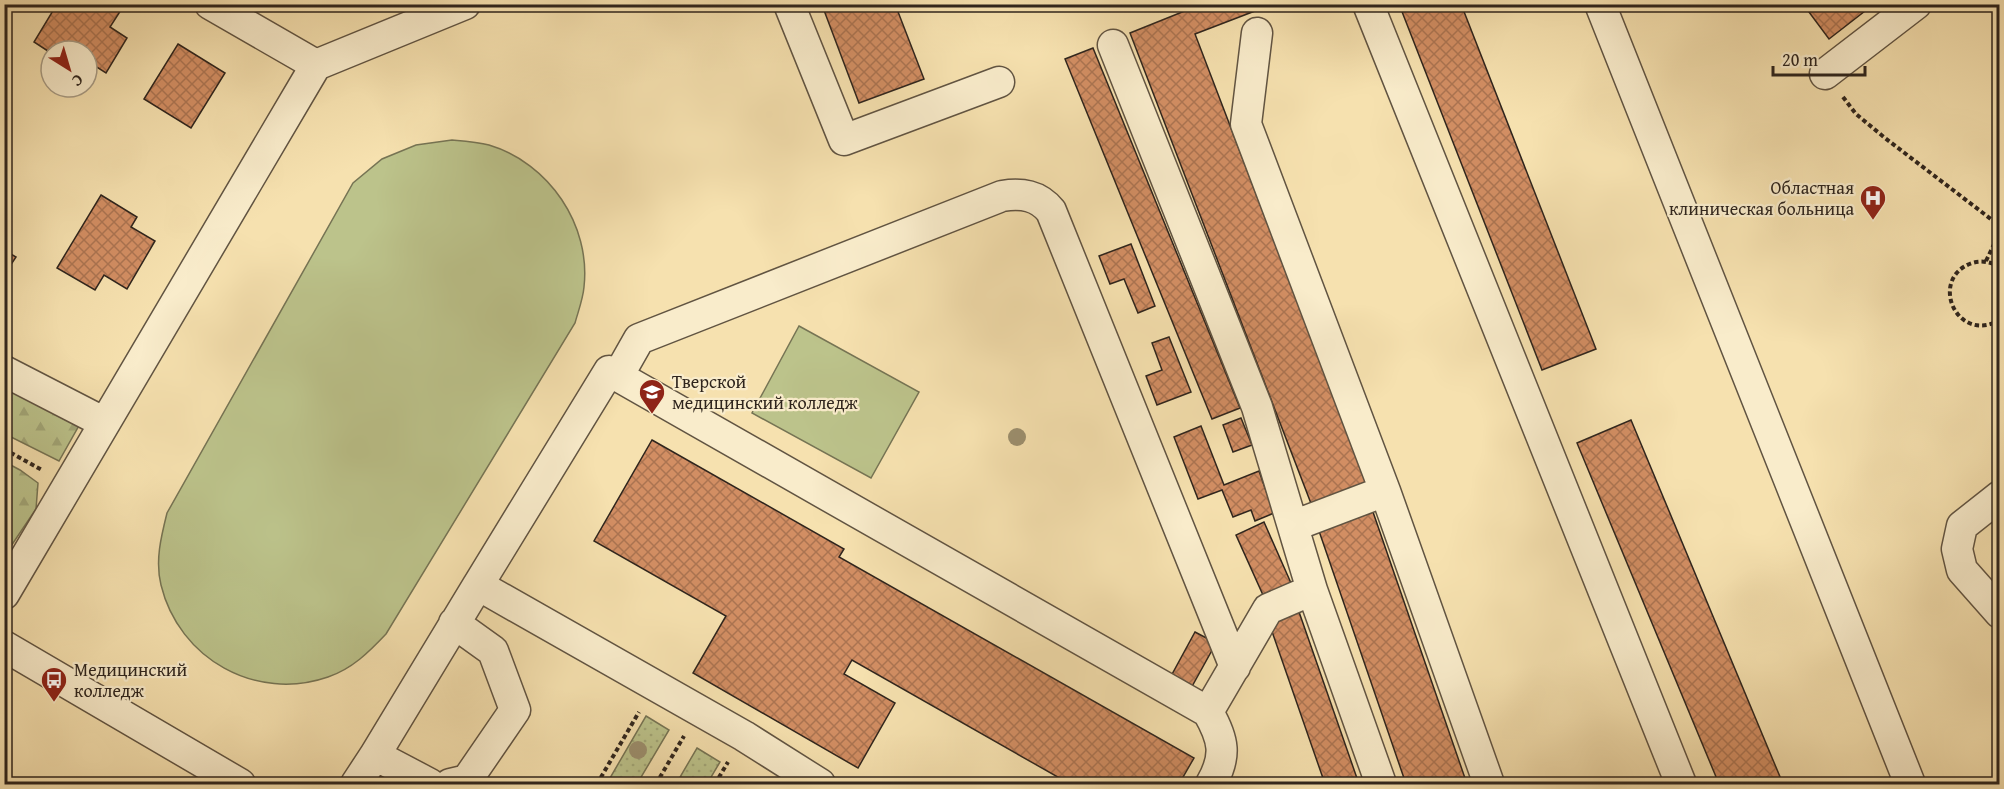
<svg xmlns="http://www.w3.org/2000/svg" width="2004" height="789" font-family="'Gentium Book Plus',serif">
<defs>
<pattern id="grass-dots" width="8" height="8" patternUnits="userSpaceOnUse" patternTransform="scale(1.5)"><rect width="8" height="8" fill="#bcc38b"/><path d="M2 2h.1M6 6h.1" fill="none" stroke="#a2a778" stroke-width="1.8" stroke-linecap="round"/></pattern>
<pattern id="forest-firs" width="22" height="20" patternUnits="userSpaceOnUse" patternTransform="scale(1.5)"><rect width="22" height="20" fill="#bcc38b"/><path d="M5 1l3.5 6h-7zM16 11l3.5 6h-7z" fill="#a2a778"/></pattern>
<pattern id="building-cross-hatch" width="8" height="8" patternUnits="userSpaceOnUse" patternTransform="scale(1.5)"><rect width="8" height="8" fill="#d28e63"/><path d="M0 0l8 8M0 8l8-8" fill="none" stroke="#ab7451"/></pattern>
</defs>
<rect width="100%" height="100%" fill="#f6e1af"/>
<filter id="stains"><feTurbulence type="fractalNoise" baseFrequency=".00333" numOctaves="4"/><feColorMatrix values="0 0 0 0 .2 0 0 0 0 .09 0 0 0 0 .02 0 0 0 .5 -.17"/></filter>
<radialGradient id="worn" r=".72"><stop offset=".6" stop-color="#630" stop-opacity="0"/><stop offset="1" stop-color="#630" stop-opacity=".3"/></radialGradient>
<!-- grass -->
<path fill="url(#grass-dots)" stroke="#767454" stroke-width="1.5" d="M646,716L669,730L637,784H621L610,778Z
M697,748L720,762L707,784H676Z"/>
<!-- forest -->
<path fill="url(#forest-firs)" stroke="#767454" stroke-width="1.5" d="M4,383L81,422L59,461L5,434Z
M5,462L20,470L38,483L36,509L5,555Z"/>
<!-- pitch -->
<path fill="#bcc38b" stroke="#767454" stroke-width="1.5" d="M452,140C464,141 478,142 489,145C549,163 591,225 584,287C583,299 578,312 575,323L386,634C369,652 352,669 328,677C256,702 179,659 161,585C155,561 161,537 167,513L353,183L382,159L416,145Z
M799,326L919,392L871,478L752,413Z"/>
<!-- building -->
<path fill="url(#building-cross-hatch)" stroke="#2f251d" stroke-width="1.5" d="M57,4H112L121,10L110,27L127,38L106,73L89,62L87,66V51H51V53L34,42Z
M895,4L924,79L859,103L822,5Z
M1202,4L1268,6L1195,34L1367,484L1312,506L1130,33Z
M1399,4H1461L1596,349L1542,370Z
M1803,4H1874L1829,39Z
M178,44L225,73L191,128L144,99Z
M1093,48L1240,408L1212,419L1065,59Z
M101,195L137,217L131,227L155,241L127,289L104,275L95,290L57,268Z
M1131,244L1155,306L1138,313L1124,279L1110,284L1099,256Z
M4,250L16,257L4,275Z
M1169,337L1191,392L1157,405L1146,376L1162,370L1152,343Z
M1241,418L1252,445L1233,452L1223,425Z
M1631,420L1783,784H1719L1577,443Z
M1201,426L1224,485L1259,471L1274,513L1255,521L1251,510L1233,517L1222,490L1198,499L1174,437Z
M652,440L844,549L839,557L1194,758L1179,784H1070L852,660L844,674L895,703L858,768L693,673L726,616L594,541Z
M1373,512L1467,784H1406L1319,531Z
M1264,522L1291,583L1263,595L1236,535Z
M1298,609L1359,784H1325L1268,620Z
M1195,632L1216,643L1190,690L1170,678Z"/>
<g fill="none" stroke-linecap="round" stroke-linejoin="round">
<!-- minor casing -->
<g stroke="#615442" stroke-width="33">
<path id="minor" d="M210,4L316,65
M789,4L844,140L999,82
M1368,4L1681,784
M1600,4L1910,784
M1257,33L1246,124L1385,491
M1113,45L1257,407L1312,590L1381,784
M1825,74L1916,4
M4,371L105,423
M618,376L639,339L1002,196C1022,193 1038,195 1051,211L1235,667
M2000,496L1962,526L1957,549L1962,570L2000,613
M1293,526L1385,491L1489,784
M4,594L316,65L465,4
M4,646L240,784
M1208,712L1268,609L1312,590
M356,784L375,755
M430,784L375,755L478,585
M450,784L467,780L515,710L493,651L454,623
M820,784L744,736L478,585L609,371L1208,712C1224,740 1227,756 1211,784"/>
</g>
<!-- path -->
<path stroke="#2f251d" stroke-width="4" stroke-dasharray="4.5 3" stroke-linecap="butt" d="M1843,97L1856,114L1885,138L2000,226
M1986,261L2000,232
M2000,267C1991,262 1982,260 1972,263C1928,278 1956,345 2000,320
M1998,322L2000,342
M4,449L42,470
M1996,469L2000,371
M597,784L639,712
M656,784L684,736
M715,784L728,762"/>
<!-- minor -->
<use href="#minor" stroke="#f9eccb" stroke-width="30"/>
</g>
<!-- trees -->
<g fill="#9c8f6e">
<circle cx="1017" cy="437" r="9"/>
<circle cx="638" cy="750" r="9"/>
</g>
<!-- icons -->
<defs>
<g id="hospital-pin" transform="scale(1.35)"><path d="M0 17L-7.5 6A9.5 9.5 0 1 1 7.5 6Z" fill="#8f2418" stroke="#f9eccb"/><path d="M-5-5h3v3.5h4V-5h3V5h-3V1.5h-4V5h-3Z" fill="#fff"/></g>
<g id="university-pin" transform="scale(1.35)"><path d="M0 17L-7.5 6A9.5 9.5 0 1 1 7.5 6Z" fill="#8f2418" stroke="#f9eccb"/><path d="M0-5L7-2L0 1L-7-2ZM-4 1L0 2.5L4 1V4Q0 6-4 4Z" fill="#fff"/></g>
<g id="bus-pin" transform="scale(1.35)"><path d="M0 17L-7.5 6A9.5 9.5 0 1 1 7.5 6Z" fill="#8f2418" stroke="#f9eccb"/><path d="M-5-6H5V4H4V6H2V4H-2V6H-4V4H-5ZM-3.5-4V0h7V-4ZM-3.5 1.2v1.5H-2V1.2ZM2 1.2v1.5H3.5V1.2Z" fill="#fff"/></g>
</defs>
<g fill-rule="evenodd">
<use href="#hospital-pin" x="1873" y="198"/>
<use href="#university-pin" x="652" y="392"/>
<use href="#bus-pin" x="54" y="680"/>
</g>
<g text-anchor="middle" stroke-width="4.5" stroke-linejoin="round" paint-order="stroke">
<!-- poi labels -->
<g font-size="18" fill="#2f251d" stroke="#f9eccb" text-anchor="start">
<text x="1854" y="194" text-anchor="end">Областная<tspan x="1854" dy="21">клиническая больница</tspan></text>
<text x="672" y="388">Тверской<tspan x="672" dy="21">медицинский колледж</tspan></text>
<text x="74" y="676">Медицинский<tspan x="74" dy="21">колледж</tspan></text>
</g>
</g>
<!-- margin -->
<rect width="2004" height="789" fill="none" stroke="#f6e1af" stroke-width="24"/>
<rect x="6" y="6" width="1992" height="777" fill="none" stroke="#2f251d" stroke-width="3"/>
<rect x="12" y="12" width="1980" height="765" fill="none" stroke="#2f251d" stroke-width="1.5"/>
<!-- north arrow -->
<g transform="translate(69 69) rotate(143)"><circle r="28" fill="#f9eccb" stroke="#a89c85" stroke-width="1.5"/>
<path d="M0-4.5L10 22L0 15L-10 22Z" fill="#8f2418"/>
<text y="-9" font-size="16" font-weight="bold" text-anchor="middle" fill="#2f251d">С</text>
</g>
<!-- scale -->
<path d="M1773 66v9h92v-9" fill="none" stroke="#2f251d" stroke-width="3"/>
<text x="1782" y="66" font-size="18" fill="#2f251d" stroke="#f9eccb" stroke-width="4.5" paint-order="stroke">20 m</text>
<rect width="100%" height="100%" filter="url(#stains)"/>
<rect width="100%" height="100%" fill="url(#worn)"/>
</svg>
